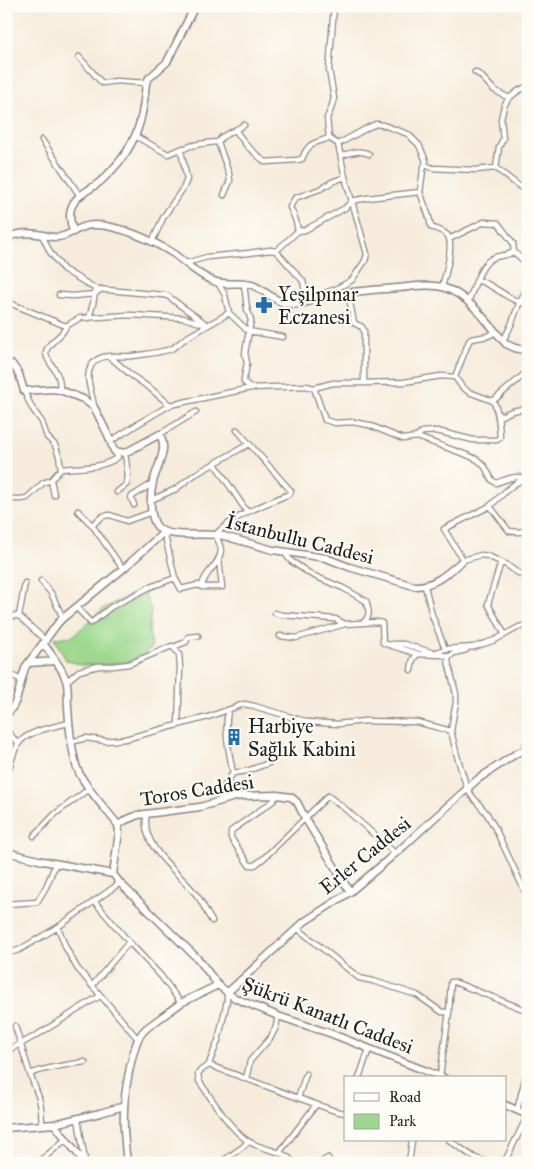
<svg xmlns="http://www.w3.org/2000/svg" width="534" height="1169" font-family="'IM FELL Great Primer',serif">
<rect width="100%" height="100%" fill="#fdfcf7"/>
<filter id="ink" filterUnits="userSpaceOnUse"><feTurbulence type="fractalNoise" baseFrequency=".02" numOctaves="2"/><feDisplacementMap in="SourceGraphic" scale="10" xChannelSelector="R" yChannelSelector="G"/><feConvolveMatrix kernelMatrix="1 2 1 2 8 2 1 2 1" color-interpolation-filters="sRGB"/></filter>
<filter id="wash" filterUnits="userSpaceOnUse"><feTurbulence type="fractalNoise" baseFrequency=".0096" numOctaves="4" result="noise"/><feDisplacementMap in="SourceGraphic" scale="20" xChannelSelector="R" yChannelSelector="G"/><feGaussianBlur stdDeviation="1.12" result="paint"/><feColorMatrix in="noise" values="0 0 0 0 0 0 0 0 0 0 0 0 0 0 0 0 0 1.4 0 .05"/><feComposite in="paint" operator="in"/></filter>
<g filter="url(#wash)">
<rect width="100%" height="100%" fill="#f7ecdb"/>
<!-- green -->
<path fill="#9dd98d" stroke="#5c7a54" d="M143,589L151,610L149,631L152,648L132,661L107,665H81L66,660L54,638L73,636L104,608Z"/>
</g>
<g filter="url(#ink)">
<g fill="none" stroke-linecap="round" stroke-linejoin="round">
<!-- street casing -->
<g stroke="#8a847c" stroke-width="7">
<path id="street" d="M79,57L102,83L116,81L146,83
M475,72L481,76L494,90L509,98L518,91L528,86
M236,131L247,146L265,162L297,160L302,159C308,143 314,143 329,138
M135,136L168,154L183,148
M42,140L80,196
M218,142L229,174L230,181L224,195
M338,144L369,127L376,124L383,125L408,134L419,145L426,161L423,170L420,192L429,217L431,227C436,229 445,231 448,236C454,247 445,276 442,287
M341,156C350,153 360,149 369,154
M425,165L433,168L476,170L496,168L528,193
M496,168L499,147L503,139L501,119L504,106L509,98
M298,231L305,230L329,217L345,208L352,201L367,198L420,192
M42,235L50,252L63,269L96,289L164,295L168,296L181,306L208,325L211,323
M449,239L484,222L498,223L513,243L514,252L528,265
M152,242L164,216L184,187L187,179L181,151C188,144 208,143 218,142L222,137L244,125
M276,251L303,281L307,302L321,294L336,289L352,280L365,261L367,254L345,177L338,144L329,138L327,118L331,109L334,98L329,70L334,6
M186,263L207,257L249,253L270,250L276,251L298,231L296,221L290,207L295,198L320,189L332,182L345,177
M477,280C496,285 509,302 528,304
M244,283L247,309L251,320L245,353L247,363L244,379V382L251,388
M348,293L354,323L362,327L364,331V383
M59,295L73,296L95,294L101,289
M468,302C473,291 480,265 491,259C497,255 507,256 514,252
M6,306L12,304L66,326C63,337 48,341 46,352C45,359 55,368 57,374C60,379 60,384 60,390
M229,313L248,331L283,337
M89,318L93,304L95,292
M66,326L80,318L130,315L184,318L204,324
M503,340C515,324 515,304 528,288
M109,356L131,375L151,389L170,405
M455,377L469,341L471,339L488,336L496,332
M24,391L32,408L42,422L47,437L55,445L59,456L61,469C80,467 102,469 118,457L114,451
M493,401L528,371
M94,407C93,394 84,379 91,366C100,351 119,358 133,356C145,354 159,353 171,349C176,347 181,341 186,338C200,330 215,321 229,313L225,295L218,283
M498,415L501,416L512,411L528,408
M160,434L196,412
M417,437L467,455L478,460L485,467L492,480L496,483C505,480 516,474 525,479
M111,441L141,422L170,405L251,388L306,386L314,388L333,383H364L404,382L441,376L455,377L462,387L469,392L493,401C499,411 499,425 500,437L497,440H473L437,431L422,432L417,437L403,439L369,425L353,422L335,423L325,420L314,388
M215,464L247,512
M528,478L516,483L507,490L490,506L444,529L463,560L481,555L488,556L507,565L515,571L528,578
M51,480L54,495
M117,492L127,484L128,475L125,453
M10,499H21L27,498L43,483L51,480L61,469
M151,500L176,489L194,475L249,444
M134,505L131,497L153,483
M490,506L509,531L519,532L528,530
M78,511L92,525L123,569
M92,525L103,516L110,515L127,521L152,512
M164,532L175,578L181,589L198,585L202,587H222L219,559
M284,552L291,561L312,575L343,588L366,601C369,611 371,615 363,623
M501,562L488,604L505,635
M41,581L51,593L63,618
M425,586L432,615L445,649
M202,587C203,573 221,564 221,550C221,546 217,539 216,534C236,514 264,505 289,494L291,491L237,430
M76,607L91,623L111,607L150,587L175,578
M275,613L282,615L335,619L345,624L377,622L382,623L383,643L418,654L443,655L449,657L448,661L456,694V703L454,712L451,731L457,756L467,788L471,795L487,814L495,828L528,898
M6,616H19L46,641
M19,616L25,583
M280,636L296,638L345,624
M392,644H404L434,653L445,649L475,647
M173,647L186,642L188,637L198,636
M474,647L495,640L519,627L528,625
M449,657L454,653L466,650
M411,670L413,659L418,654
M6,672L21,680
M67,681L79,671L98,666H113L129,664L172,646L179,654L180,667L178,725
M6,730L14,739L19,743
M71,742L86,738L106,741L125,739L208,717L244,704L254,706L308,722L338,724L364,721L417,722L451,731
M523,751L528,740
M6,770L9,768C12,760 14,748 20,742C28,731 56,726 69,723
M233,773L247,771L269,763
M277,795L273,801L231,831V838L249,865H255L264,858L328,796L343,807L396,854
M220,801L222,790L233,773C229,752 224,731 228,711
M147,813C138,847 181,873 198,897C204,905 206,913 212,921
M34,836L55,814L90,788
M94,901L129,942L161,976L181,1003
M6,904L37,902L46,887L56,863
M58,927L66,948L77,968L138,1039
M297,928L359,978L373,981L417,995L442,1012H449
M6,954L19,950L58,927L120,883
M92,986L129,942
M227,993V1001L218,1041L210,1061L209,1065L201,1070L198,1074L199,1081C211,1098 229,1127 245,1139C260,1151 282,1148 294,1163
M15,1026L30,1074L39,1098L41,1108L42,1124
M6,1051C40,1036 69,1014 100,996
M209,1065L301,1099L335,1111L345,1113
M30,1074C47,1067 66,1065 85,1062
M440,1076L449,1012L451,982H454L528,1011
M359,1078L369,1049
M246,1079L250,1061L271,1037L276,1027L278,1016
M298,1098L306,1074
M517,1110L528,1068
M78,1119L85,1161
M449,1140L475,1158L490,1163
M279,1153L316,1105
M36,1163L45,1157L66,1139
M220,1163L244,1146L248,1141
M320,1163L328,1158
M407,1163L410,1156L412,1140
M502,1163L505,1161L528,1115"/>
</g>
<!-- secondary casing -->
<g stroke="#8a847c" stroke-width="9">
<path id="secondary" d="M73,232C71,223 68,214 72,206C77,194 92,189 101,181C113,170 125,157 132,142C142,124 144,103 146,83L149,78L167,62L195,6
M6,238C19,232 30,232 43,235C48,236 53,238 58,237C71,236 79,225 93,225C117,224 154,241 174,254C186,263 197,274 211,280C224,287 238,281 252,285C264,289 272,300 285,303C298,307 312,300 325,297C348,291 373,290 397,288C412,287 430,283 445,288C470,296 489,325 506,344L515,348L528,351
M6,364H12L19,374L24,391L52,389L60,390L83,399L94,407L108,435L114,451L125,453L160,434C162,439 164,443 163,449C162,460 156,471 153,482C150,495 148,525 163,531C179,538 206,532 224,536L273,550L326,558L349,567L414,586C434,587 448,573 463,560
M44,644C51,655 62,667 66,680C69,688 67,698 68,707C69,726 71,746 76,765C81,783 106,809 118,825L119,832L113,874L120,883L199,960L218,985L235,998L278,1016L332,1034L444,1078
M29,663L56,661
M6,715C20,703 19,682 26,666L58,623L63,618L123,569L164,532
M118,825L126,820L138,815L200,807L235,797L243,796L277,795L291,797L297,802L305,818L350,892
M6,852L43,861L113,874
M227,993L304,922L350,892L404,846L431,821L478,779L517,753L523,751H528
M505,1105L528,1115
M54,1124L85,1163
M6,1128L54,1124L100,1113L124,1106
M127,1163C125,1146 123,1129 124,1112C124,1094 131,1056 138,1039C141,1034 144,1030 148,1027L181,1003L218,985"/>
</g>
<!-- street -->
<use href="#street" stroke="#fff" stroke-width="4.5"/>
<!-- secondary -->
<use href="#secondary" stroke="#fff" stroke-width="6"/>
</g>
</g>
<!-- icons -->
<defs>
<g id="pharmacy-bare" transform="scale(1.35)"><path d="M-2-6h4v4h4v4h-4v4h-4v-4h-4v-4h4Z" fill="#1f6fb2" stroke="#fdfcf7" stroke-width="2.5" paint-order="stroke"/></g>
<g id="building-bare" transform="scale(1.35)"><path d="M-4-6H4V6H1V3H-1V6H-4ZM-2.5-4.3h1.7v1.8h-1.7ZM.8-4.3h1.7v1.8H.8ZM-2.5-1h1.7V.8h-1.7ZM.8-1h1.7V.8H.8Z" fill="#1f6fb2" stroke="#fdfcf7" stroke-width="2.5" paint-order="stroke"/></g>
</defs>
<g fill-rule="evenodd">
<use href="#pharmacy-bare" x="264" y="305"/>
<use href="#building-bare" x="234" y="737"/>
</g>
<g text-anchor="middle" stroke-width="4.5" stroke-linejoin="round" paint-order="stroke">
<!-- poi labels -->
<g font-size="20" fill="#1c1c1c" stroke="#fdfcf7" text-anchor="start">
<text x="278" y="301">Yeşilpınar<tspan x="278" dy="23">Eczanesi</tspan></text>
<text x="248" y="733">Harbiye<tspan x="248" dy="23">Sağlık Kabini</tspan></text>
</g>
<!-- street labels -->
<g font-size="20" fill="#1c1c1c" stroke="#fdfcf7">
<text transform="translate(300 539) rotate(14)" y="7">İstanbullu Caddesi</text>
<text transform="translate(197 790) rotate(-9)" y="7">Toros Caddesi</text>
<text transform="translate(365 855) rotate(-39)" y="7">Erler Caddesi</text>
<text transform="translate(328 1015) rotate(21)" y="7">Şükrü Kanatlı Caddesi</text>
</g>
</g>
<!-- margin -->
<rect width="534" height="1169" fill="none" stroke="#fdfcf7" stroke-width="25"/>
<!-- legend -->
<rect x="344" y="1076" width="162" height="65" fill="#fdfcf7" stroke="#a3a29f"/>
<rect x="354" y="1093" width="25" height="8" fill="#ffffff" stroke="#a3a29f"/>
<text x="389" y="1102" font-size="15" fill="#1c1c1c">Road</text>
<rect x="354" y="1114" width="25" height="15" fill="#9dd98d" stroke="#a3a29f"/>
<text x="389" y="1126" font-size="15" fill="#1c1c1c">Park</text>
</svg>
